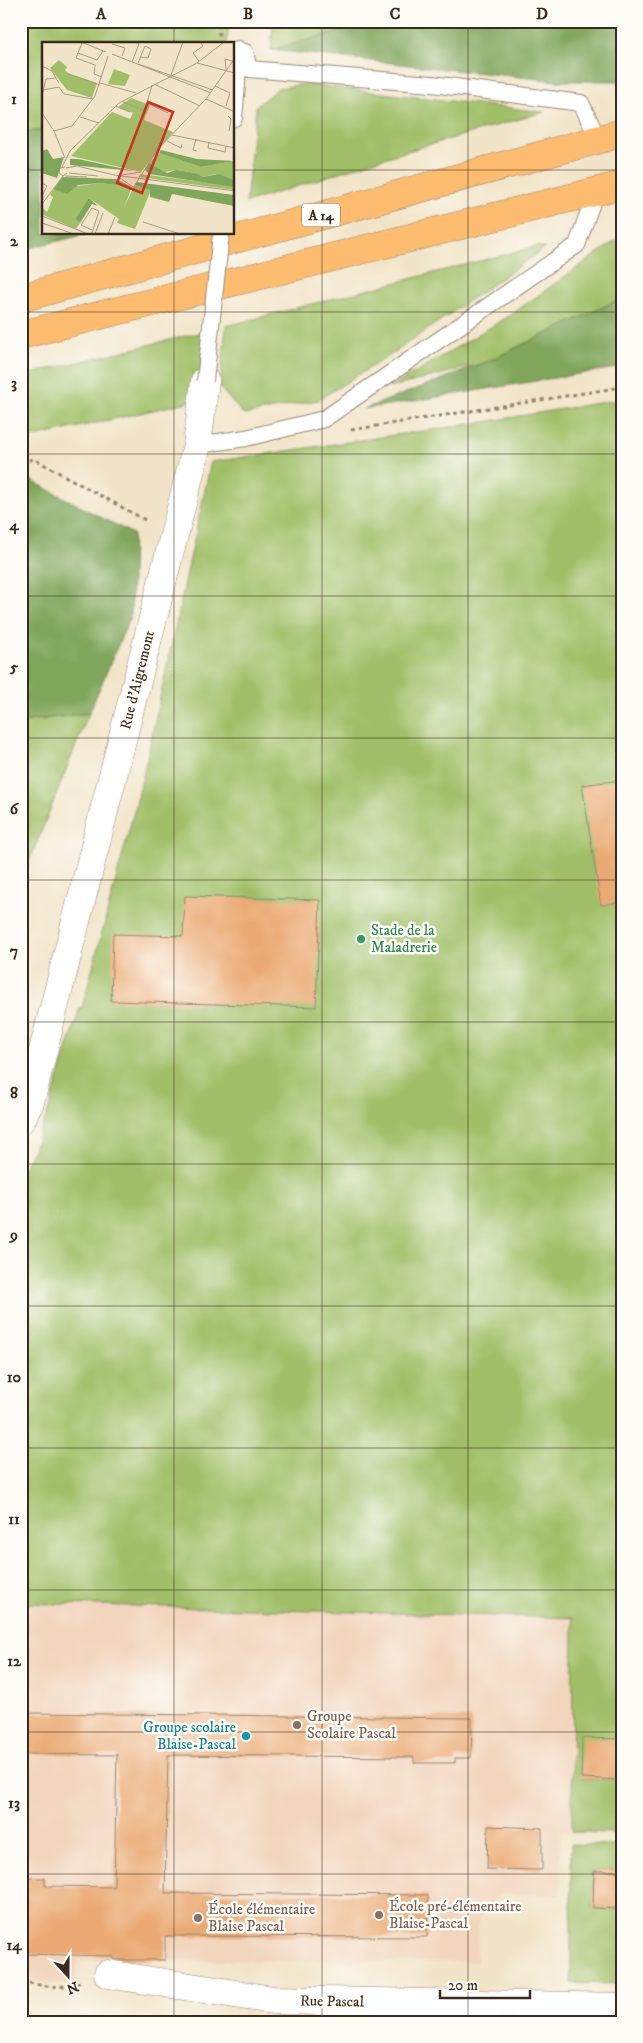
<svg xmlns="http://www.w3.org/2000/svg" width="643" height="2043" font-family="'IM FELL DW Pica',serif">
<rect width="100%" height="100%" fill="#fdfcf7"/>
<filter id="ink" filterUnits="userSpaceOnUse"><feTurbulence type="fractalNoise" baseFrequency=".02" numOctaves="2"/><feDisplacementMap in="SourceGraphic" scale="10" xChannelSelector="R" yChannelSelector="G"/><feConvolveMatrix kernelMatrix="1 2 1 2 8 2 1 2 1" color-interpolation-filters="sRGB"/></filter>
<filter id="wash" filterUnits="userSpaceOnUse"><feTurbulence type="fractalNoise" baseFrequency=".0096" numOctaves="4" result="noise"/><feDisplacementMap in="SourceGraphic" scale="20" xChannelSelector="R" yChannelSelector="G"/><feGaussianBlur stdDeviation="1.12" result="paint"/><feColorMatrix in="noise" values="0 0 0 0 0 0 0 0 0 0 0 0 0 0 0 0 0 1.4 0 .05"/><feComposite in="paint" operator="in"/></filter>
<g filter="url(#wash)">
<rect width="100%" height="100%" fill="#f2e4c8"/>
<!-- built -->
<path fill="#f2d5bd" d="M21,1603L573,1618L572,1832L560,1833V1895L499,1894L478,1922L477,1962L77,1960L76,1983L45,1984L21,1977Z"/>
<!-- green -->
<path fill="#a0bf68" stroke="#6e7443" d="M21,21H229L227,44H44V130L21,132Z
M273,21H379L271,50Z
M306,84L544,112L380,159L246,203L256,106L278,88Z
M622,236V298L484,363L389,388L509,316Z
M538,246L545,248L389,356L318,400L244,415L220,388L226,326Z
M206,331L197,400L21,440V376Z
M622,399V1739L581,1778L622,1780V1820L614,1829V1833L572,1832L573,1618L21,1603V1172L35,1146L50,1106L80,1007L82,1008L142,781L211,462L484,422Z
M89,713L21,882V722Z
M571,1844L622,1845V1871H594L593,1908L622,1909V1984L571,1983Z"/>
<!-- forest -->
<path fill="#80a65c" stroke="#5e683d" d="M377,21H622V81H556L271,50Z
M44,130V234H87L21,250V132Z
M622,298V367L364,409L484,363Z
M21,475L133,534L131,615L89,713L21,722Z"/>
<g id="blocks">
<!-- building -->
<path fill="#ebaa75" d="M622,780V902L601,905L582,785Z
M185,896L320,900L316,1007L111,1001L113,934L183,936Z
M21,1713L472,1718L471,1758H455V1763H414V1757L168,1755L165,1893L428,1895L427,1937L165,1936V1960H120L113,1959V1956L21,1954V1878H45V1886L114,1887L117,1755L21,1754Z
M582,1738L622,1739V1780L581,1778Z
M488,1826L542,1828V1870L487,1869Z
M594,1871H622V1909L593,1908Z"/>
</g>
</g>
<g filter="url(#ink)">
<use href="#blocks" fill-opacity="0" stroke="#968773" stroke-width="1"/>
<g fill="none" stroke-linecap="round" stroke-linejoin="round">
<!-- lane casing -->
<g stroke="#968773" stroke-width="18">
<path id="lane" d="M245,52L249,69L432,84L581,103L598,139
M234,118L237,85L238,49
M197,445L246,438L324,419L577,245L596,191"/>
</g>
<!-- street casing -->
<g stroke="#968773" stroke-width="29">
<path id="street" d="M21,1120L30,1102L197,445L205,381
M108,1974L273,2000L622,2007"/>
</g>
<!-- highway casing -->
<g stroke="#968773" stroke-width="29">
<path id="highway" d="M21,298L622,133
M21,335L622,185"/>
</g>
<!-- path -->
<path stroke="#968773" stroke-width="3" stroke-dasharray="4 4" stroke-linecap="butt" d="M219,36V21
M351,430L622,387
M21,462L34,459L147,521
M21,1981C43,1986 60,1990 81,1982"/>
<!-- lane -->
<use href="#lane" stroke="#fff" stroke-width="16"/>
<!-- street -->
<use href="#street" stroke="#fff" stroke-width="28"/>
<!-- highway -->
<use href="#highway" stroke="#fdbc70" stroke-width="28"/>
<!-- lane-bridge casing -->
<g stroke="#968773" stroke-width="18" stroke-linecap="butt">
<path id="lane-bridge" d="M205,381L221,234"/>
</g>
<!-- lane-bridge -->
<use href="#lane-bridge" stroke="#fff" stroke-width="16"/>
</g>
</g>
<!-- grid -->
<path fill="none" stroke="#3b2a1e" stroke-width="1" stroke-opacity="0.55" d="M174,21V44M322,21V2022M468,21V2022M21,170H44M234,170H622M174,234V2022M21,312H622M21,454H622M21,596H622M21,738H622M21,880H622M21,1022H622M21,1164H622M21,1306H622M21,1448H622M21,1590H622M21,1732H622M21,1874H622"/>
<!-- markers -->
<circle fill="#2e9e5b" stroke="#fdfcf7" stroke-width="2" cx="361" cy="939" r="5"/>
<g fill="#8d6e63" stroke="#fdfcf7" stroke-width="2">
<circle cx="297" cy="1725" r="5"/>
<circle cx="379" cy="1915" r="5"/>
<circle cx="198" cy="1918" r="5"/>
</g>
<circle fill="#0f9aa8" stroke="#fdfcf7" stroke-width="2" cx="246" cy="1736" r="5"/>
<g text-anchor="middle" stroke-width="5" stroke-linejoin="round" paint-order="stroke">
<!-- shield labels -->
<rect fill="#fdfcf7" stroke="#75695f" stroke-width="1" x="302" y="203.5" width="38" height="23" rx="4"/>
<g font-size="14" font-weight="bold" fill="#3b2a1e">
<text x="321" y="220">A 14</text>
</g>
<!-- street labels -->
<g font-size="15" fill="#3b2a1e" stroke="#fdfcf7">
<text transform="translate(137 680) rotate(-76)" y="5">Rue d'Aigremont</text>
<text transform="translate(332 2001) rotate(1)" y="5">Rue Pascal</text>
</g>
<!-- leisure labels -->
<g font-size="15" fill="#27864d" stroke="#fdfcf7" text-anchor="start">
<text x="371" y="935">Stade de la<tspan x="371" dy="17">Maladrerie</tspan></text>
</g>
<!-- education labels -->
<g font-size="15" fill="#785e54" stroke="#fdfcf7" text-anchor="start">
<text x="307" y="1721">Groupe<tspan x="307" dy="17">Scolaire Pascal</tspan></text>
<text x="389" y="1911">École pré-élémentaire<tspan x="389" dy="17">Blaise-Pascal</tspan></text>
<text x="208" y="1914">École élémentaire<tspan x="208" dy="17">Blaise Pascal</tspan></text>
</g>
<!-- culture labels -->
<g font-size="15" fill="#0d838f" stroke="#fdfcf7" text-anchor="end">
<text x="236" y="1732">Groupe scolaire<tspan x="236" dy="17">Blaise-Pascal</tspan></text>
</g>
</g>
<!-- overview -->
<g transform="translate(42 42)">
<rect width="192" height="192" fill="#f2e4c8"/>
<path d="M17,18L25,25L23,28L26,31L55,41L50,56L25,48L8,26ZM72,27L88,33L83,44L66,42ZM89,56L108,63L102,78L131,90L99,130L29,114L70,70L88,77L91,71L76,65ZM117,111L159,125L192,119V138L173,132L161,135L154,131L134,128L123,130L107,121ZM98,132L192,144V148L97,135ZM59,141L90,145L82,165L93,143L109,148L93,187L75,181L77,177L47,156L33,177L38,181L34,187L1,173V166L5,170L11,155L8,153L12,147Z" fill="#a0bf68"/>
<path d="M5,107L11,117L22,115L15,136L0,131V109ZM119,108L155,117L192,119L159,125L117,111ZM28,117H36L92,129L28,123ZM107,121L125,131L134,128L154,131L161,135L176,132L192,138V145L107,132L103,128ZM20,135L74,137L90,145L59,141L36,143L25,152L12,147ZM94,140L192,153V164L130,152L127,160L108,155V148L93,143ZM47,156L56,164L50,162L38,181L33,177Z" fill="#80a65c"/>
<path fill="none" stroke="#a99a84" stroke-width="1" d="M39,0L64,10M40,1L34,16L53,23L52,32L60,35M70,2L83,6L80,14M36,11L55,18L61,9M70,12L169,51M157,19L151,11L161,4L158,0M90,20L97,2L93,0M96,21L103,4L109,7L106,16L98,15M155,21L193,31M96,22L171,48M0,24L10,29L14,36M184,28L183,17L190,19M26,32L58,43M129,33L141,0M58,41L94,51M112,42L158,64M110,43L105,61L126,71M173,44L188,51L184,64M1,48L17,45L22,52L51,57M0,54L4,37L14,36L17,41M164,57L193,70M81,60L103,69M73,64L88,70M0,71L12,89L30,84L53,54L66,14M186,74L189,77L187,89M38,75L57,81M12,89L23,116M130,93L193,106M154,97L151,108L155,109M125,99L139,106L140,102M167,100L166,106L183,110L184,104M20,125L28,109L77,61L155,21L182,0M23,125L18,126L17,131L21,134L25,131M24,126L35,124L72,133L193,149M27,131L56,134M80,133L99,130M23,134L45,135M78,136L91,145M0,141L5,144L0,154M91,146L116,107L164,57L193,16M0,162L21,134M0,174L46,192M101,180L138,192M0,181L32,192M50,188L39,183L50,166L57,169L50,191M53,192L61,171M66,192L73,175"/>
<path fill="#c8321e" fill-opacity="0.15" stroke="#c8321e" stroke-width="2.5" d="M106,60L131,70L100,151L75,141Z"/>
<rect width="192" height="192" fill="none" stroke="#3b2a1e" stroke-width="2.5"/>
</g>
<!-- margin -->
<rect width="643" height="2043" fill="none" stroke="#fdfcf7" stroke-width="55"/>
<!-- north arrow -->
<g transform="translate(68 1976) rotate(159)" stroke="#fdfcf7" stroke-width="4" paint-order="stroke">
<path d="M0-4L9 19L0 12L-9 19Z" fill="#3b2a1e"/>
<text y="-8" font-size="14" font-weight="bold" text-anchor="middle" fill="#3b2a1e">N</text>
</g>
<!-- scale -->
<path d="M440 1990v8h90v-8" fill="none" stroke="#3b2a1e" stroke-width="2.5"/>
<text x="448" y="1990" font-size="15" fill="#3b2a1e" stroke="#fdfcf7" stroke-width="4" paint-order="stroke">20 m</text>
<rect x="28" y="28" width="588" height="1988" fill="none" stroke="#3b2a1e" stroke-width="2"/>
<g font-size="16" text-anchor="middle" font-weight="bold" fill="#3b2a1e">
<text x="101" y="19">A</text>
<text x="248" y="19">B</text>
<text x="395" y="19">C</text>
<text x="542" y="19">D</text>
<text x="14" y="104">1</text>
<text x="14" y="246">2</text>
<text x="14" y="388">3</text>
<text x="14" y="530">4</text>
<text x="14" y="672">5</text>
<text x="14" y="814">6</text>
<text x="14" y="956">7</text>
<text x="14" y="1098">8</text>
<text x="14" y="1240">9</text>
<text x="14" y="1382">10</text>
<text x="14" y="1524">11</text>
<text x="14" y="1666">12</text>
<text x="14" y="1808">13</text>
<text x="14" y="1950">14</text>
</g>
</svg>
